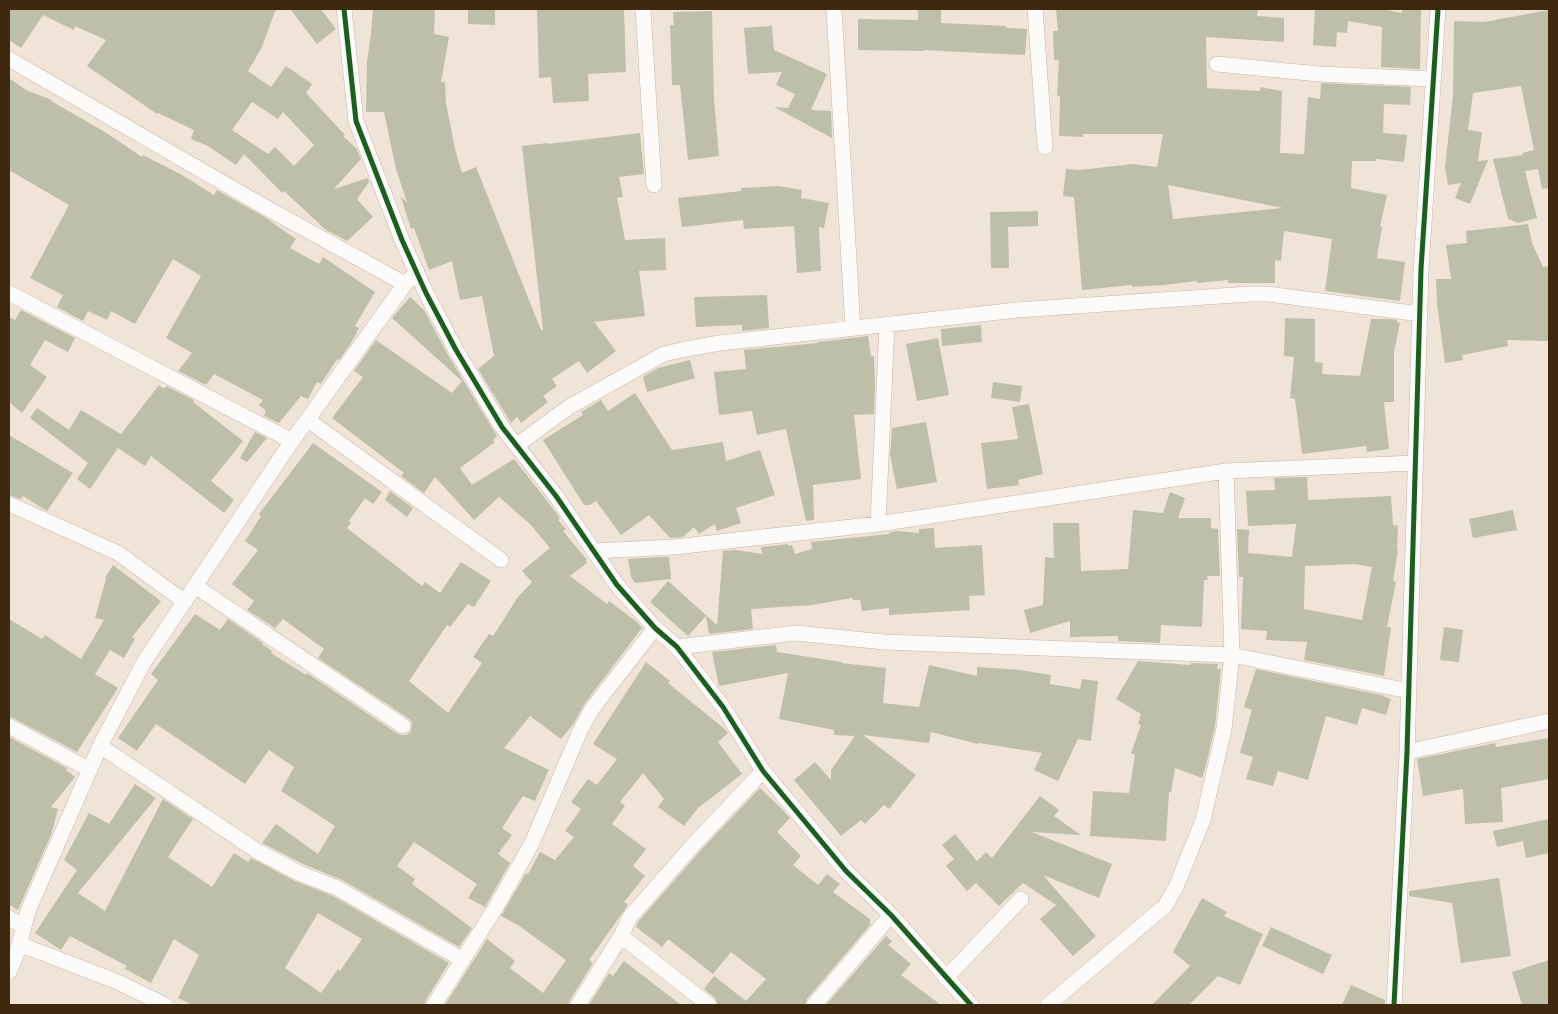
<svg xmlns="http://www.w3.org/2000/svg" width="1558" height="1014" font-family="'Exo 2',sans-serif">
<rect width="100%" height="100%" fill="#f0e4d8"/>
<!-- building -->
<path fill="#bebfa8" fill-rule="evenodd" d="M9,9H276L261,49L248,71L271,87L286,66L312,84L306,93L345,135L343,136L357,149L361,159L334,189L368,178L369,182L357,199L373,217L347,241L326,230L284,191L282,193L244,154L236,165L208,146L191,139L194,130L158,113L157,114L87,66L106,40L75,26L74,30L43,15L21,48L9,40ZM252,102L278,119L283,112L314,145L294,166L275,147L268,154L232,130Z
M290,9H321L336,29L317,44Z
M373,9H435L434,34L449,37L441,82H445L446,103L455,149L462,173L476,167L541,330H543L522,146L548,143V144L640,133L644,174L619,177L623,197L617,198L625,240L665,238L666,270L639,271L645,316L594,322L616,351L587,373L579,361L552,379L557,386L543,396L548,402L521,423L517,417L511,423L478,369L494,356L482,296L460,300L452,261L429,270L414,228L411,229L401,197L407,202L396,169L384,112H366L367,62L371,34Z
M468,9H495V25L468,24Z
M537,9H624L626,72L588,74L589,101L553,103L551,77L539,78Z
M918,9H941V23L1006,26V28L1027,29L1025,55L924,50V51L858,50V19L918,20Z
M1056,9H1258L1257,16L1284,18V42L1206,37L1207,88L1260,91V87L1282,91L1280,153L1304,154L1308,97L1320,99L1321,83L1411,87L1410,105L1384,104L1383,133L1407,135L1404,162L1376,159V161H1352L1351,188L1387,195L1380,227H1382L1377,258L1405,262L1400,301L1325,291L1332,239L1284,231L1281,261L1275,260V283H1228V280L1197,283V281L1164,285L1132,287V285L1082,290L1074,197L1063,196L1066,169L1079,170L1133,164L1157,167L1163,134H1083V137L1059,136L1060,96H1057L1059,60H1054L1053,31H1058ZM1168,185L1283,208L1173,219Z
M1315,9H1382L1402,13V9H1421L1420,69L1381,67L1382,27L1348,21L1347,33L1337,32L1336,47L1313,45Z
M1549,10V188L1542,189L1538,169L1525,171L1537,218L1518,223L1508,219L1493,159L1523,155L1522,153L1534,150L1521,86L1473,93L1468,130L1482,132L1478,161L1488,160L1470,204L1455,198L1461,183L1448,185L1445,167L1453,95L1454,21L1484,22Z
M712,11L714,99L719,156L688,160L680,85H672L670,25H674L673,12Z
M772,26L774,50L827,74L811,110L831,111L832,138L774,107L788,108L795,94L776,85L782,72L748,74L744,28Z
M9,78L26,90L52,100L51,101L105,132L142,157L143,155L182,175L214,195L217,190L266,218L296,239L290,248L319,264L323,257L375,292L355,326L359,328L351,343L339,360L337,359L321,384L317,382L308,399L301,396L279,423L264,416L266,411L259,405L263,400L214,374L206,385L178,371L192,353L166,338L201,276L173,259L135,324L111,311L107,320L88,311L83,321L57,307L63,295L30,278L69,205L9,170Z
M779,186L802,190L801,198L829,203L824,228L819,227L821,271L797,273L794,226L744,229L743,220L682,227L678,198L741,191V188Z
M1038,211V226L1008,227L1009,268H991L990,212Z
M1528,224L1532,243L1543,267L1549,266V341L1507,340L1508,346L1462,355L1463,360L1445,363L1437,304L1436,279H1451L1446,245L1467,243L1466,231Z
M767,295L769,328L742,331V325L696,327L694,297Z
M410,297L424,310L448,355L497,436L493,440L495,442L460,468L472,485L514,459L548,502L560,518L558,520L566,529L563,531L587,560L585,562H588L570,576L607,604L609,601L637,622L642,628L585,703L574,723L561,739L530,716L504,748L549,770L535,801L523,796L502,828L512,835L498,854L510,863L485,907L468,898L477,884L414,842L397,866L415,879L412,884L472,928L459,947L342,880L303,864L262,843L276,824L318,854L335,826L281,791L294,767L269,750L245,784L156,724L137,751L118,738L158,680L151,674L195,614L220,630L228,619L263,643L262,644L272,651L271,653L306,675L307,673L398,734L402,735H407L411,731L412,722L408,718L318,658L324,649L283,619L275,628L247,610L254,601L232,584L258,550L245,541L261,516L259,514L313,443L382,492L373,504L365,498L349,521L351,523L347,528L422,586L425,582L440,593L461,562L491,581L474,607L468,604L450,627L447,625L409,681L448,713L482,663L473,657L489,634L493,636L518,597L532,582L522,571L550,548L530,524L499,497L474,520L435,477L424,493L401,476L404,473L332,418L363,377L354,371L376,340L452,393L462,381L392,318Z
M21,310L75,338L68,352L45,340L30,365L47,377L22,413L9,402V317L15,320Z
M1285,318L1315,319V362L1323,363L1322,374L1360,376L1371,319H1390L1397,320V322L1400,323L1394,352V402H1384L1389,449L1367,452L1366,446L1302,454L1295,399L1290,398L1294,357L1284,356Z
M981,325L982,342L942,346L941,329Z
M868,336L871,356H874L875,384L874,414L854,415L861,479L813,485L814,520L806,521L786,429L757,435L752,411L719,415L714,372L746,369L744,350L818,343V342Z
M938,338L949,395L917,401L906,344Z
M690,360L695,378L647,392L643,377L658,368Z
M993,382L1022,386L1020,402L991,398Z
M159,385L164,389L166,386L194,400L193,402L243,441L211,481L234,500L224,513L151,456L145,466L118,448L90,489L77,479L88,463L30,418L37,408L69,430L81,410L121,434Z
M635,393L672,450L723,442L726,461L760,450L775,495L736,508L741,523L717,531L715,524L699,534L694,527L683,537L670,538L649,515L621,535L596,501L590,505H584L543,440L583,415L581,412L601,400L608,411Z
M1029,404L1043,474L1018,480L1019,485L987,489L981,443L1018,439L1012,407Z
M926,422L937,482L897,489L890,455L892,428Z
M255,432L267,438L247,462L240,458Z
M9,435L73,473L47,511L23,496L21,499L9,495Z
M1307,477L1308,500L1391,496L1393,525L1398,526L1397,550H1398L1393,581L1396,582L1387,627H1391L1384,676L1304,660L1307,642L1266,640L1267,631L1241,629L1243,577H1239L1237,529L1249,530L1248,553L1292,557L1296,524L1248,526L1246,491L1275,490L1274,478ZM1355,564L1372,567L1362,620L1304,609L1305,566Z
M390,491L413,508L407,517L385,500Z
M1170,492L1185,498L1178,518H1211V528L1218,529L1220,576H1207L1208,580H1204L1202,627L1161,625L1160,643L1118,641V636L1070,637V621L1030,633L1024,610L1043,605L1045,557L1054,558L1053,523H1079L1081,571L1128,569L1133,510L1163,513Z
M1513,510L1517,530L1473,538L1469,519Z
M934,528L935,548L982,545L985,595L969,596L970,610L889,615V608L862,611L860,600H853L852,598L812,605L751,609L753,629L709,634L706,616L688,636L650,602L668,581L717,625L723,551L736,550L762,554L761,547L788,544V546L792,545L795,554L812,549L811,542L889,534L890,532L897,531L919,533V529Z
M660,557H669L671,579L635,583L631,577L628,559Z
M113,565L161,601L132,637L135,639L124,658L110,650L95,674L118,688L77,752L13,718L9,717V619L42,639L45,635L81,659L104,620L95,618L106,579L105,578Z
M1444,627L1463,630L1459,662L1440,660Z
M776,645L777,652L842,662L841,663L886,668L883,703L919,707L929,665L977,676V667L1020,670L1051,675L1050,684L1080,689L1082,679L1098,681L1091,741L1078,739L1058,781L1034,770L1042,753L979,743L978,744L931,732L929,743L863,735L916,775L889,809L884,805L865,824L861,820L841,836L794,780L815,762L831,780V770L855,736L834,735V730L779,719L788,673L719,686L712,652Z
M1138,661L1190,665L1191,663L1218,664L1217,669H1221L1215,727L1205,769L1202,778L1175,768L1171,792H1169L1166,841L1090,836L1093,791L1129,793L1135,755L1131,753L1141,725L1138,724L1141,714L1116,699Z
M646,662L670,681L668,683L726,730L728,733L718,742L742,774L698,808L684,826L658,807L664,799L643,773L620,802L625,806L612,824L646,849L633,866L645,876L624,902L628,905L589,960L593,963L570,1000L569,1005H445L487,939L515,961L510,968L543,993L566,960L518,925L501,916L526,873L528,874L540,852L555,860L574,837L565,831L581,809L571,802L588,779L597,785L617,759L593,744Z
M1256,669L1381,695L1391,699L1386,715L1362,708L1357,725L1326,716L1308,780L1278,771L1273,786L1246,779L1253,757L1240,753L1252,710L1244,707Z
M9,737L67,768L66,770L75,777L51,807L58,809L51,835L18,910L9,905Z
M1549,738V779L1501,788L1503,822L1465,824L1463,789L1423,796L1417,759L1495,743L1496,747Z
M135,784L156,798L78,893L105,911L163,799L193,819L168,857L212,887L234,853L248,862L251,858L295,881L333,896L449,963L426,1000L425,1005H192L178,998L199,955L174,939L151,983L125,969L127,966L70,936L61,950L35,933L77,870L64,860L89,813L109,824ZM318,913L362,939L340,971L338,969L321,993L285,968Z
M760,788L781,808L790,818L777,832L801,856L793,865L818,885L827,874L840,884L833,892L871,920L869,922L871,924L807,999L805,1005H718L715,998L704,989L714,976L746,1001L766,979L731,952L713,974L668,939L662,947L636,927L638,922L701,850Z
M1040,796L1059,810L1054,816L1081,835L1032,832L1112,864L1099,898L1043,875L1096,936L1073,956L1040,919L1056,905L1023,883L999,906L976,883L967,891L946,866L954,859L942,845L955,834L977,861L986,852L992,858Z
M1549,819V853L1526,858L1523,841L1497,847L1493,831Z
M1499,878L1511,956L1461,963L1452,903L1409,896V891Z
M1202,898L1227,912L1224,916L1263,934L1240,985L1218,976L1189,1005H1152L1190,966L1173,952Z
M1271,927L1332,955L1323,974L1262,946Z
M886,936L892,941L888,945L911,964L901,975L941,1005H826Z
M1549,960V1005H1522L1512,972Z
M624,961L681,1005H589L609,973L613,976Z
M1351,985L1385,1000V1005H1342Z"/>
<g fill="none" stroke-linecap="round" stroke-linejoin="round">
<!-- street casing -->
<g stroke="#c6b6a6" stroke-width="16">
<path id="street" d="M344,9L356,121L402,240L426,293L456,350L502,427L556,496L617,585L655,628L677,647L723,707L763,771L846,871L891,915L971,1005
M643,9L654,185
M834,9L853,328
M1035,9L1045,147
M9,59L265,207L405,284
M1217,64L1319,74L1432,79
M9,293L292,441
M308,420L501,560
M517,445L569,407L664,354L686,349L720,343L1017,310L1250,294H1268L1420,314
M9,504L118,553L185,602
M878,524L887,324
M594,551L675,547L878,524L1226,471L1415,463
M195,586L403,726
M677,647L796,633L884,642L1232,655L1409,691
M9,726L90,770
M100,746L257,851L299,873L337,888L463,960
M1407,752L1549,721
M9,918L24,927
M621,936L709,1005
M19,944L118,982L165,1005
M9,972L17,953L28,911L100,746L144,662L292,441L405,284L417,272
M946,978L1021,899
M434,1005L496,907L532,843L580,731L592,709L655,628
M578,1005L621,936L630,917L694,844L763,771
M814,1005L891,915
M1048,1005L1165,906L1176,887L1203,820L1224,729L1232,655L1226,471
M1394,1005L1407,752L1421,269L1438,9"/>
</g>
<!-- street -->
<use href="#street" stroke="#fdfbf9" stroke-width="15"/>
<!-- cycleway casing -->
<g stroke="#f6f6f6" stroke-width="8">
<path id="cycleway" d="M344,9L356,121L402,240L426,293L456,350L502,427L556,496L617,585L655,628L677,647L723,707L763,771L846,871L891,915L971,1005
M1394,1005L1407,752L1421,269L1438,9"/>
</g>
<!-- cycleway -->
<use href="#cycleway" stroke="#1b5e20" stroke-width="5"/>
</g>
<!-- border -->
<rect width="1558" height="1014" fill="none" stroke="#3e2810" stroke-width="20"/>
</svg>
